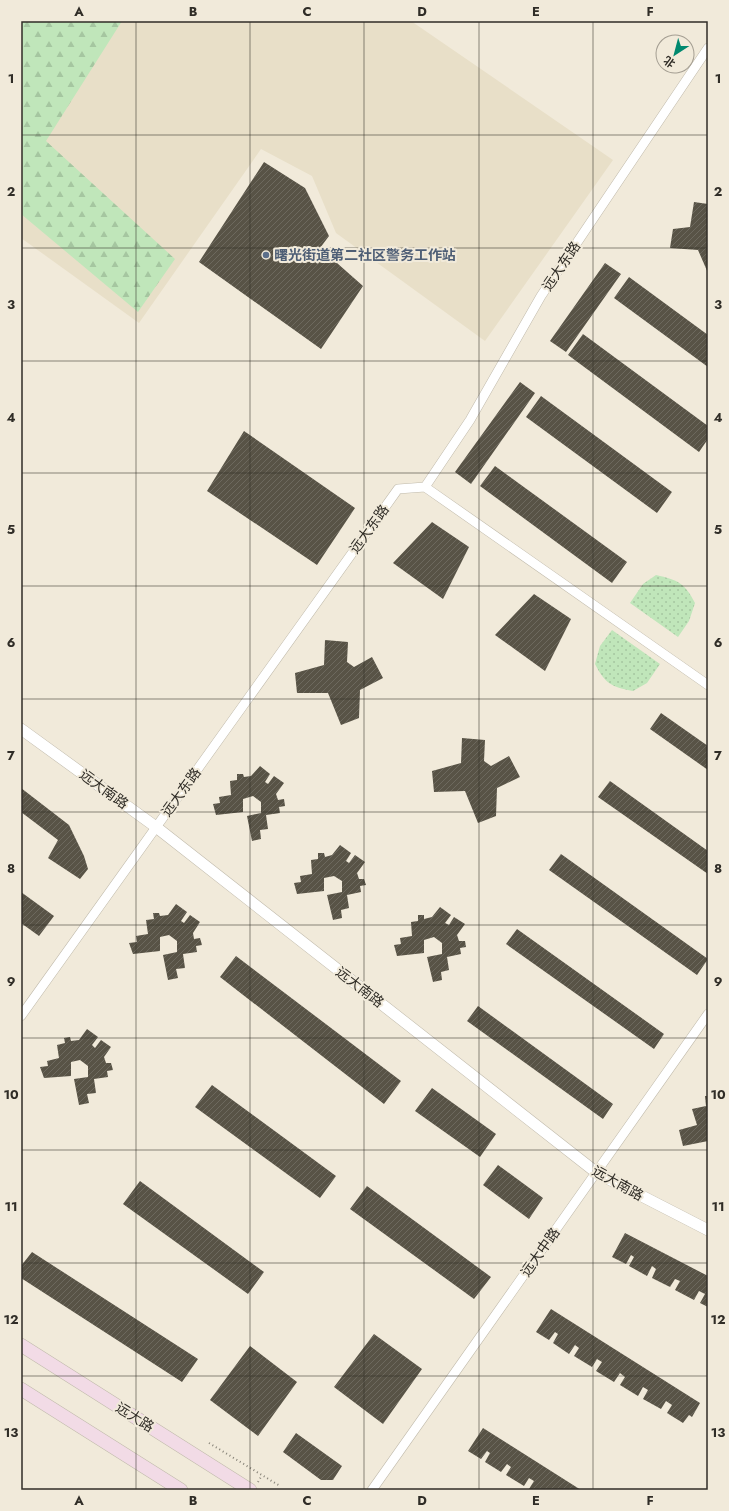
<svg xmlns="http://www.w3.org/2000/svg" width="729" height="1511" font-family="Jost,'Noto Sans SC',sans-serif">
<defs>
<pattern id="forest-firs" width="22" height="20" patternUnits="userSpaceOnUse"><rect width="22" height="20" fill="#c0e6ba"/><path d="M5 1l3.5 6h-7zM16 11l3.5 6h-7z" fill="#a5c6a0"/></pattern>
<pattern id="park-dots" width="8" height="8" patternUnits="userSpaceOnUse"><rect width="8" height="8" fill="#c0e6ba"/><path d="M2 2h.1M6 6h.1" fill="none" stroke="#a5c6a0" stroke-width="1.8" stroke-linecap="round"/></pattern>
<pattern id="building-hatch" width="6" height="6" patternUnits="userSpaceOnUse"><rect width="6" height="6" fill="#585346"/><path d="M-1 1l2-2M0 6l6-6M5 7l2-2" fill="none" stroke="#6d695e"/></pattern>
</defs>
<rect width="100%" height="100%" fill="#f1eada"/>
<!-- built -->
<path fill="#e8dfc8" d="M21,21H411L613,160L485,341L336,233L312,176L261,149L139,323L21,238Z"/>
<!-- forest -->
<path fill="url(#forest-firs)" d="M21,21H122L46,141L175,259L138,312L21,214Z"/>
<!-- park -->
<path fill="url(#park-dots)" d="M656,575C678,580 685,583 695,603L689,621L678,637L630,603L643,584Z
M612,630L660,664L647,683L633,691C612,687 605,684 595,664L600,646Z"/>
<!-- building -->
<path fill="url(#building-hatch)" d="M264,162L305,188L329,236L320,248L363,286L321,349L199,262Z
M694,202L708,204V273L698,250L670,248L673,229L690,227Z
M605,263L621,274L566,352L550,341Z
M629,277L708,335V367L614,298Z
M583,334L708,426V439L699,452L568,355Z
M520,382L535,393L471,484L455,472Z
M541,396L672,492L657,513L526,417Z
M244,431L355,508L317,565L207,491Z
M495,466L627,562L612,583L480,486Z
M432,522L469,547L443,599L393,563Z
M534,594L571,619L545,671L495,635Z
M325,640L348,642L347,662L354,667L372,657L383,678L360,690L359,718L341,725L328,693H297L295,673L324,665Z
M661,713L708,746V770L650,729Z
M462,738L485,740L484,761L491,766L509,756L520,777L497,788L496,816L478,823L465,791L434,792L432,771L461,763Z
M260,766L270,774L265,782L268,784L274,776L284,783L276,794L278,800L284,799L285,806L279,807L280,813L266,815L268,829L260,830L261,839L252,841L247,816L261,813V802L253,796L243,799V812L216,815L213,804L220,803L219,797L231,795L230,781L237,780V774H243L244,777L251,776Z
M610,781L708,851V874L598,797Z
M21,788L69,825L84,856L88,869L80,879L48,858L58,840L21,812Z
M340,845L351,853L346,861L349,863L355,855L365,862L357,873L359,879H364L366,885L360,886L361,892L347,895L349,908L341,910L342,918L333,920L327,895L342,892V881L334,876L324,878V891L297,894L294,883L301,882L300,876L312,874L311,860L318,859V853H324L325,857L332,855Z
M561,854L708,959L697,975L549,870Z
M21,892L54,916L39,936L21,923Z
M176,904L187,912L181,921L184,923L190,915L200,922L193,933L194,939L200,938L202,945L196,946L197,952L183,954L185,968L176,969L178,978L168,980L163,955L177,952V941L169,935L160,937V951L133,954L129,943L137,942L136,936L148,934L146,920L154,919L153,913H159L160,916L168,915Z
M440,907L451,915L445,923L449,925L454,917L465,924L457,935L459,941H465L466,947L460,948L461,954L447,957L449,970L441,972L442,980L433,982L427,957L442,954V943L434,937L424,940V953L397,956L394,945L401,944L400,938L412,936L411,922L418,921V915H424V919L432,917Z
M517,929L664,1034L654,1049L506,944Z
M236,956L401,1081L384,1104L220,977Z
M478,1006L613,1104L603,1119L467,1021Z
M87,1029L98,1037L92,1045L95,1048L101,1040L111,1047L104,1057L106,1063H111L113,1070L107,1071L108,1077L94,1079L96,1093L87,1094L89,1103L79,1105L74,1079L88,1077V1066L80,1060L71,1062V1076L44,1078L40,1067L48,1066L47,1061L59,1058L57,1045L65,1043L64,1038L70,1037L71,1041L79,1040Z
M212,1085L336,1176L320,1198L195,1107Z
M432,1088L496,1134L480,1157L415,1111Z
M705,1096H708V1141L683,1146L679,1130L697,1125L692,1109L706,1106Z
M498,1165L543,1198L529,1219L483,1185Z
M140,1181L264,1272L248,1294L123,1204Z
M367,1186L491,1277L474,1299L350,1209Z
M625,1233L708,1276V1307L700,1303L705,1294L699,1291L694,1300L675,1290L680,1281L675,1279L670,1287L652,1278L656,1269L652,1266L647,1276L629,1266L634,1257L631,1255L626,1264L612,1257Z
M32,1252L198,1359L182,1382L21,1278V1266Z
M551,1309L700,1403L692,1417L689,1415L683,1423L667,1413L672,1405L666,1401L661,1409L643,1399L648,1390L643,1387L638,1396L620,1385L625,1377L620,1373L614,1382L596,1371L602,1362L597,1359L592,1367L574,1356L579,1348L575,1345L569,1354L553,1343L558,1334L555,1332L549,1340L536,1332Z
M374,1334L422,1369L383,1424L334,1387Z
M250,1346L297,1382L258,1436L210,1400Z
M483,1428L581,1490H529V1489L534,1481L529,1478L524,1486L506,1475L511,1467L507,1464L501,1472L485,1462L490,1453L487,1451L481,1459L468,1451Z
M296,1433L342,1466L333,1480H321L283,1452Z"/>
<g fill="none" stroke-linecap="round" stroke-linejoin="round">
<!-- minor casing -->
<g stroke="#c0baab" stroke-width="10">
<path id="minor" d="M425,487L708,685
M21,1016L398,489L425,487L470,420L541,296L708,48
M372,1490L708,1014"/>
</g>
<!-- tertiary casing -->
<g stroke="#c0baab" stroke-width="12">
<path id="tertiary" d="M21,729L156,827L597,1173L708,1230"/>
</g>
<!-- secondary casing -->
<g stroke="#c0baab" stroke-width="14">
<path id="secondary" d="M21,1345L250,1490
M21,1389L181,1490"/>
</g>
<!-- path -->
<path stroke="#878378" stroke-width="2" stroke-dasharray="1 3" stroke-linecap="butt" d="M209,1443L280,1486
M258,1482L262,1475"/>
<!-- minor -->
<use href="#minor" stroke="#fff" stroke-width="9"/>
<!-- tertiary -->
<use href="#tertiary" stroke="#fff" stroke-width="11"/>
<!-- secondary -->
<use href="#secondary" stroke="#f2dbe6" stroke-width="13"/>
</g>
<!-- grid -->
<path fill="none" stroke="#302d27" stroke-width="1" stroke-opacity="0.55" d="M136,21V1490M250,21V1490M364,21V1490M479,21V1490M593,21V1490M21,135H708M21,248H708M21,361H708M21,473H708M21,586H708M21,699H708M21,812H708M21,925H708M21,1038H708M21,1150H708M21,1263H708M21,1376H708"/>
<!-- markers -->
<circle fill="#5c6f8a" stroke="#f1eada" stroke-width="1.5" cx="266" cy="255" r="4"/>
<g text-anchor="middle" stroke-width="4" stroke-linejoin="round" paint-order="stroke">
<!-- service labels -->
<g font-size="14" font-weight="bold" fill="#4e5e75" stroke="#f1eada" text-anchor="start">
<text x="274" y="260">曙光街道第二社区警务工作站</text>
</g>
<!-- street labels -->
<g font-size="14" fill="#302d27" stroke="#f1eada">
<text transform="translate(561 266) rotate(-56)" y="5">远大东路</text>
<text transform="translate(369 529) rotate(-54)" y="5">远大东路</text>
<text transform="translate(104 789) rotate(36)" y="5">远大南路</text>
<text transform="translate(181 792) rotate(-54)" y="5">远大东路</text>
<text transform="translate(360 987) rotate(38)" y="5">远大南路</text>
<text transform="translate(618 1183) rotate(29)" y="5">远大南路</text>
<text transform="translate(540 1252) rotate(-55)" y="5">远大中路</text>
<text transform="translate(135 1417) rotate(32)" y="5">远大路</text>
</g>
</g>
<!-- border -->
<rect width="729" height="1511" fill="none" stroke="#f1eada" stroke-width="44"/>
<!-- north arrow -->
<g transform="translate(675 54) rotate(216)"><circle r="19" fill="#f1eada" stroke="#a49e92"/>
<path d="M0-3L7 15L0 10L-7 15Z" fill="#00896f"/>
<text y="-6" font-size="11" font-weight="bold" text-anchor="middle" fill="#302d27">北</text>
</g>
<rect x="22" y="22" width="685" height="1467" fill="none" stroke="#302d27" stroke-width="1.5"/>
<g font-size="13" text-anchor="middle" font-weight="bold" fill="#302d27">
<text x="79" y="16">A</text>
<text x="193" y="16">B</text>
<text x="307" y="16">C</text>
<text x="422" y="16">D</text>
<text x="536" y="16">E</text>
<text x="650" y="16">F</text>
<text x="11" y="83">1</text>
<text x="718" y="83">1</text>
<text x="11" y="196">2</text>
<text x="718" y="196">2</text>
<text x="11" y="309">3</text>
<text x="718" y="309">3</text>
<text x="11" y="422">4</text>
<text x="718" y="422">4</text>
<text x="11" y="534">5</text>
<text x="718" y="534">5</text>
<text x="11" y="647">6</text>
<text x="718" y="647">6</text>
<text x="11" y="760">7</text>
<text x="718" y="760">7</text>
<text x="11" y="873">8</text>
<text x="718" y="873">8</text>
<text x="11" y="986">9</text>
<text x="718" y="986">9</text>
<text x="11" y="1099">10</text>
<text x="718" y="1099">10</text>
<text x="11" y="1211">11</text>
<text x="718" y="1211">11</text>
<text x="11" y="1324">12</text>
<text x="718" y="1324">12</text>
<text x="11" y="1437">13</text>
<text x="718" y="1437">13</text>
<text x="79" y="1505">A</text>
<text x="193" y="1505">B</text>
<text x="307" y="1505">C</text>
<text x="422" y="1505">D</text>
<text x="536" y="1505">E</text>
<text x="650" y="1505">F</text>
</g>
</svg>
